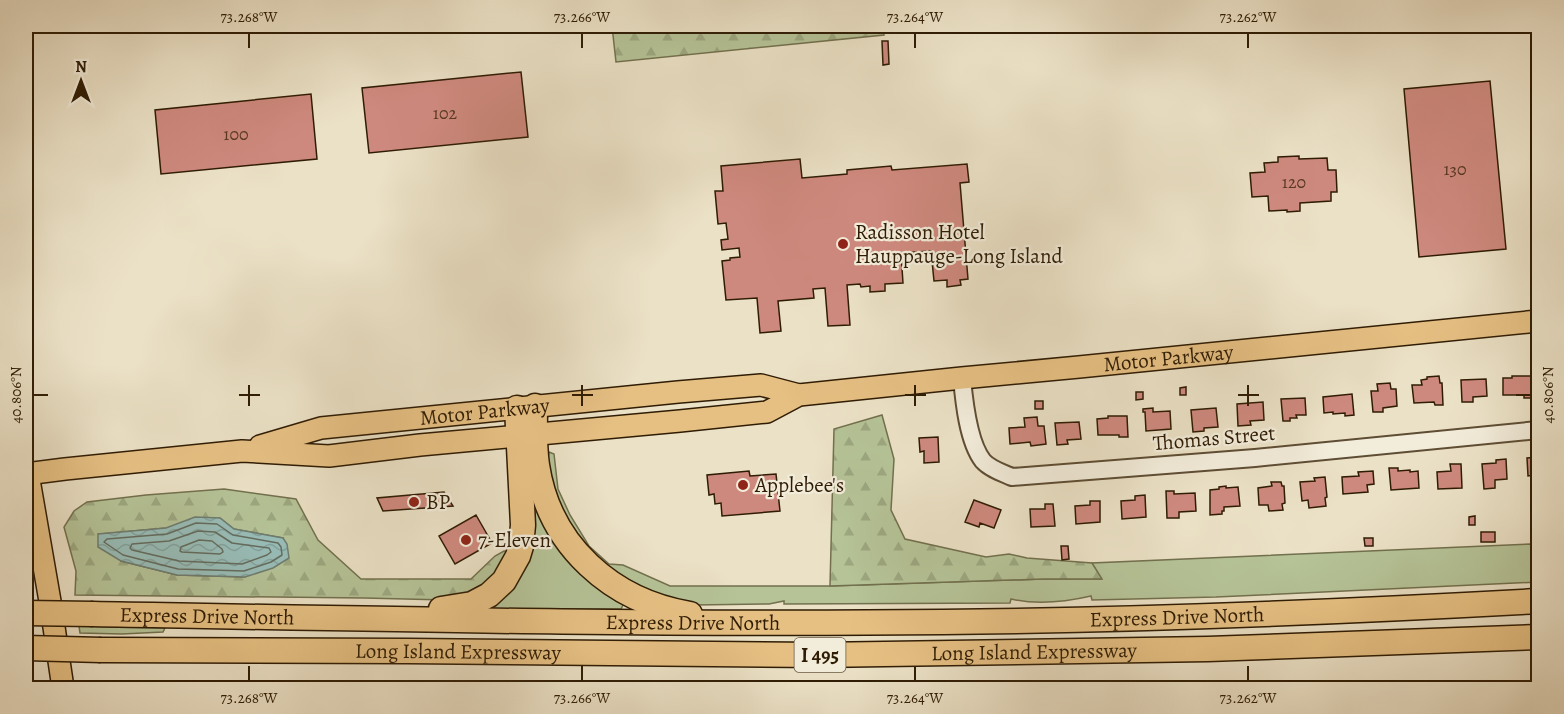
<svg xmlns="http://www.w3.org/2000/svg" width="1564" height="714" font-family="Alegreya,serif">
<defs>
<pattern id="forest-firs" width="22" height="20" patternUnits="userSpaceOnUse" patternTransform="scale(1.5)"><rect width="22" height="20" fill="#b5c397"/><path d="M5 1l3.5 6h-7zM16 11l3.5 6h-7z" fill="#9ca780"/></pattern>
<pattern id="water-waves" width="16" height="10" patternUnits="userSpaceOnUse" patternTransform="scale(1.5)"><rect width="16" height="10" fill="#98bdb8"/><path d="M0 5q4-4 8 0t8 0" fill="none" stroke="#83a29d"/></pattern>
</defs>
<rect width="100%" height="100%" fill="#ebe1c6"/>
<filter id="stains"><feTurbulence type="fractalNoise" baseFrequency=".00333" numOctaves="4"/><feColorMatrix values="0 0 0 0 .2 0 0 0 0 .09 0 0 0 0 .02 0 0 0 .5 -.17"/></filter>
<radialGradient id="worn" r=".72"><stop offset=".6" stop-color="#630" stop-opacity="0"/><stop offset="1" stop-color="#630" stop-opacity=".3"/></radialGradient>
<!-- green -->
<path fill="#b5c397" stroke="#72704e" stroke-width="1.5" d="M549,452L554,454L558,489L570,515L589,546L609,564L623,565L670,586H830L1043,579H1101L1092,563L1530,544L1538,551V582L1216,597L1092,600L1091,596C1065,602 1037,605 1011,599L1010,603L784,604V601L769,604L694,605L663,599L611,575L569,529L547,467Z
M537,504L624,603L621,609H488L504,596L517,582L529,558L532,510Z
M79,626L165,628L163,632L122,634L80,633Z"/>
<!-- forest -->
<path fill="url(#forest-firs)" stroke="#72704e" stroke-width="1.5" fill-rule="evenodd" d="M612,26H883L884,35L616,62Z
M882,415L894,459L891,510L905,539L986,557L1009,554L1027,558L1092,563L1102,579H1043L830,586L834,429Z
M224,489L296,499L318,540L361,579H471L495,556L504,551L513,552L500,571L472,594L446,600L364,598L75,595L76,571L64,527L74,511L87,502L146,495ZM220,518L234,529L283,538L245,577L177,575L121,561L99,534L166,528Z"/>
<!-- water -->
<path fill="url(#water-waves)" stroke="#6e7d70" stroke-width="1.5" d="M195,517L220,518L234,529L283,538L287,544L289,558L273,568L245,577L177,575L121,561L98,547V534L166,528Z"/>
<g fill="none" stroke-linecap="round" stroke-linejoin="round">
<!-- shore -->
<path stroke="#646c5e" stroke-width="1.5" d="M196,523L217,524L233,535L278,543L281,547L282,555L271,562L244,571L178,569L123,555L104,542L107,539L167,534Z
M198,531L215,532L232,543L269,548L271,552L267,555L242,564L179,561L132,550L130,548L132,544L169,541Z
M199,540L212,541L222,549L223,552L220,554L182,552L180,551L181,547Z"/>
</g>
<!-- building -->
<path fill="#ce897e" stroke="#2f1c04" stroke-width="1.5" d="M882,41H888L889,64L883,65Z
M521,72L528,137L369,153L362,88Z
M1490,81L1506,249L1419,257L1404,89Z
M311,94L317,159L161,174L155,110Z
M1299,156V159L1327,158L1328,170H1336L1337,192H1331V201L1300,203V211L1287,212V210L1269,211L1268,196L1252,197L1250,173L1265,172L1264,163L1278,162V157Z
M800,159L802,178L847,174V170L891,166L892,170L967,164L969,182L960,183L968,279L960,280L961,285L947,287V280L934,281L931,251L901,253L903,283L885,284V291L870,292V286L861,287L860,284L847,285L850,325L828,326L825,288L813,289L814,298L778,301L781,331L760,333L757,298L726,300L722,261L730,260V258L740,257L739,248L722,250L721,240L728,239L726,223L718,224L715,191H723L721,166Z
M1439,376L1440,383H1442L1443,405H1435L1434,402L1414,403L1412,385H1422L1421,380L1427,379V377Z
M1512,376H1531V383H1533L1532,398H1524V395H1503V378H1512Z
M1486,379L1487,396L1473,397V402H1462L1461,380Z
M1390,383L1391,389H1396L1397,406L1383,408V412H1373L1371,391H1378L1377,384Z
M1186,387V395H1180V388Z
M1136,392H1143V399L1136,400Z
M1352,394L1354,415L1345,416V413L1333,414V412L1324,413L1323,397Z
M1305,398L1306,415H1296L1297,418H1290V421H1283L1281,399Z
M1035,401H1043V409H1035Z
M1263,402L1264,420L1250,421L1251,425L1238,426L1237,404Z
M1153,408V412L1170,411L1171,429L1146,431L1145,412H1143V409Z
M1216,408L1218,427L1204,428V431L1193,432L1191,410Z
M1108,416H1127L1128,437H1119V435H1098L1097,419L1108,418Z
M1037,417L1038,426H1044L1046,444L1031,446L1030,442L1010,444L1009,428L1025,427L1024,418Z
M1079,422L1081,439L1067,440L1068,444L1057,445L1055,423Z
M938,437L939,462L924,463V451L920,452L919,438Z
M1538,457V481H1536L1535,475L1528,476L1527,458Z
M1506,459L1507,479L1495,480V488L1484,489L1482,464L1496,463V460Z
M1450,464H1461L1462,488L1438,489L1437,472L1451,471Z
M1389,468H1398V471L1410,470V472L1418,471L1419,488L1391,490Z
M749,471L750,476L776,474L780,511L722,516L721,503L715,504L714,494L709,495L707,475Z
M1373,471L1374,484L1367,485L1368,492L1343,494L1342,477L1359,476L1358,472Z
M1325,477L1327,497L1325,498L1326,506L1309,508L1308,500L1302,501L1300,482L1315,481L1314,478Z
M1271,482H1281L1282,486H1284L1285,503L1282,504L1283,510L1269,511L1268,505H1259L1258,488L1272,486Z
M1226,486V488L1238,487L1240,506L1224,507V511H1222V514L1210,515V490L1219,489V487Z
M1166,491H1174V494L1195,493L1196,511L1179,512V518H1167Z
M444,492L453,506L383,511L377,498Z
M1145,495L1146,517L1122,519L1121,501L1135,500V496Z
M974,500L1001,510L994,528L980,523L979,527L965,522Z
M1090,501H1100V522L1076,524L1075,506L1090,505Z
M1045,504H1053L1055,526L1031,527L1030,509H1045Z
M476,515L492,543L455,564L439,536Z
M1475,516V525H1469V517Z
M1481,532H1495V542H1481Z
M1364,538H1373V546H1365Z
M1061,546H1068L1069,559L1062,560Z"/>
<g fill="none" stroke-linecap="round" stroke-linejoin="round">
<!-- minor casing -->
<g stroke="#5e4d34" stroke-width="20">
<path id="minor" d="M962,378C964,401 968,442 983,461C990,469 1003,473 1012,477L1255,458L1538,430"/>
</g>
<!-- major casing -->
<g stroke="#2f1c04" stroke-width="24">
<g id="major">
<path id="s1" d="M260,446L321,428L678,392L761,385L799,395"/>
<path id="s2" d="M26,474L65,469L242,451L329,456L420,445L680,421L767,412L799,395L962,378L1079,367L1538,321"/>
<path d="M28,474L51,607L63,688"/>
</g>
</g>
<!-- highway casing -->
<g stroke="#2f1c04" stroke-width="27">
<g id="highway">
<path d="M535,406C535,425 534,446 537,465C549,546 612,601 690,614"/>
<path d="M441,609L472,604L489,595L504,581L518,556L521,546L523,525L517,408"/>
<path id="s3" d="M93,614C377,619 660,625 943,622C1142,620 1340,612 1538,601"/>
<path id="s4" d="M101,650L408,651L818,655L1208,649L1538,637"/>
</g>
</g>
<!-- minor -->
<use href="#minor" stroke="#f2ecda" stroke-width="16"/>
<!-- major -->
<use href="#major" stroke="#e6c083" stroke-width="21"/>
<!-- highway -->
<use href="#highway" stroke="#e6c083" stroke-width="24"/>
<!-- highway-bridge casing -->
<g stroke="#2f1c04" stroke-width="27" stroke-linecap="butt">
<path id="highway-bridge" d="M26,613L93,614
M26,648L101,650"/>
</g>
<!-- highway-bridge -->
<use href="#highway-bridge" stroke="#e6c083" stroke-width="24"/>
</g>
<!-- ticks -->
<path fill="none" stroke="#2f1c04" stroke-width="2" d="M249,33V48M582,33V48M915,33V48M1248,33V48M249,385V406M582,385V406M915,385V406M1248,385V406M33,395H48M239,395H260M572,395H593M905,395H926M1238,395H1259M1516,395H1531M249,666V681M582,666V681M915,666V681M1248,666V681"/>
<!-- markers -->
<g fill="#8f2418" stroke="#f2ecda" stroke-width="2">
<circle cx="843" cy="244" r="6"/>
<circle cx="743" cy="485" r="6"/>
<circle cx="414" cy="502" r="6"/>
<circle cx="466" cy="540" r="6"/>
</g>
<g text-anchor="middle" stroke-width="4.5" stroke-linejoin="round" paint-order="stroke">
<!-- number labels -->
<g font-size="18" fill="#573722">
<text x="445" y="119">102</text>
<text x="236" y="140">100</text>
<text x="1455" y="175">130</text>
<text x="1294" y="188">120</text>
</g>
<!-- shield labels -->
<rect fill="#f2ecda" stroke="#6a5a44" stroke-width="1.5" x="794.5" y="638" width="51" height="34" rx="4.5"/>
<g font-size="20" font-weight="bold" fill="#2f1c04">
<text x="820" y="662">I 495</text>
</g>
<!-- poi labels -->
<g font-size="21" fill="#2f1c04" stroke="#f2ecda" text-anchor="start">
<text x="855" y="239">Radisson Hotel<tspan x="855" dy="24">Hauppauge-Long Island</tspan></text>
<text x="755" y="492">Applebee's</text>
<text x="426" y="509">BP</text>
<text x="478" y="547">7-Eleven</text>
</g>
<!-- street labels -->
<g font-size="21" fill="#2f1c04" stroke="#f2ecda">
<text dy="7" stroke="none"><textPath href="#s2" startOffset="1152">Motor Parkway</textPath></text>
<text dy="7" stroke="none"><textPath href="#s1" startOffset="228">Motor Parkway</textPath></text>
<text transform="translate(1214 438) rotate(-5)" y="7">Thomas Street</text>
<text dy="7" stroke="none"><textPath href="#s3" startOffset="114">Express Drive North</textPath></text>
<text dy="7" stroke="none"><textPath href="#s3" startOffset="1084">Express Drive North</textPath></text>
<text dy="7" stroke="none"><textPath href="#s3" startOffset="600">Express Drive North</textPath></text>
<text dy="7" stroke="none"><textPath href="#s4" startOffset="357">Long Island Expressway</textPath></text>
<text dy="7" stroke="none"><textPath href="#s4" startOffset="933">Long Island Expressway</textPath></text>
</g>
</g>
<!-- margin -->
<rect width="1564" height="714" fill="none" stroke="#ebe1c6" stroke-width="66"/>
<!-- north arrow -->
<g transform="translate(81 81)" stroke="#f2ecda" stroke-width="4.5" paint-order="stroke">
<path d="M0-4.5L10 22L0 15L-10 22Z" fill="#2f1c04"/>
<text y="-9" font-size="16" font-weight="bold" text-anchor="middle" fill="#2f1c04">N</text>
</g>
<rect x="33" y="33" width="1498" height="648" fill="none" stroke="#2f1c04" stroke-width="2"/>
<g font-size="15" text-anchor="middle" fill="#2f1c04">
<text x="249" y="22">73.268°W</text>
<text x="582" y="22">73.266°W</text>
<text x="915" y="22">73.264°W</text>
<text x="1248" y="22">73.262°W</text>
<text transform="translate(16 395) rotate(-90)" y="5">40.806°N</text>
<text transform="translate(1548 395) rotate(-90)" y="5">40.806°N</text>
<text x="249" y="703">73.268°W</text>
<text x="582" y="703">73.266°W</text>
<text x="915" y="703">73.264°W</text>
<text x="1248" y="703">73.262°W</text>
</g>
<rect width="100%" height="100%" filter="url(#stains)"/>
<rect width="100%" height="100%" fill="url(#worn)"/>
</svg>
